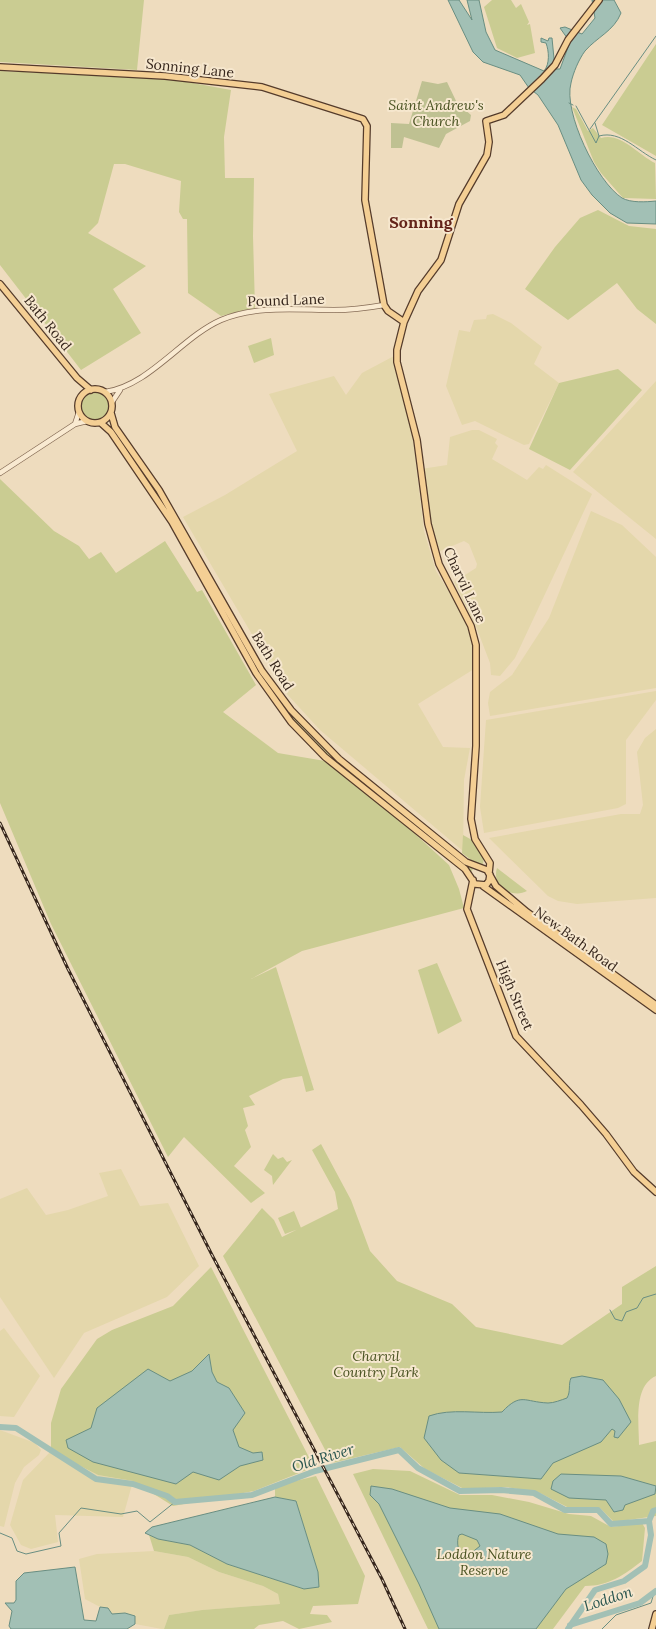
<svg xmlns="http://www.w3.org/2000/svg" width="656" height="1629" font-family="Lora,serif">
<rect width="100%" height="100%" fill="#eedcbe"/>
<!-- farmland -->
<path fill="#e4d7ab" d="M493,314L511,323L542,347L534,364L559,383L529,444L524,445L475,421L462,425L446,386L459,330L470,332L474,320L486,319L487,315Z
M394,356L410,414L424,531L436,571L468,622L476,641L474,669L418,704L443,747L470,748L464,780L463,851L320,730L287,694L183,517L225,495L297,451L269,394L334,376L346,395L362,373Z
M656,381V539L573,472Z
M472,430H479L497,439L495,443L498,446L492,459L527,480L539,467L543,469L546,465L592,494L515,658L500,676L491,675L490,663L477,629L454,582L476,568L477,564L469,544L464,541L440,551L432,529L421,469L447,465L450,437Z
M591,511L622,525L656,557V688L490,716L488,703L490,692L512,675L549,618Z
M656,691V700L626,740V804L618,808L484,833L480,807L486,720Z
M656,729V898L577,904L558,901L548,896L489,838L621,814H640L643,805L637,752L645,738Z
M121,1169L140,1206L168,1203L199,1266L167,1297L84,1333L54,1378L0,1297V1199L27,1188L46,1215L68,1210L108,1196L99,1173Z
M4,1328L40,1376L14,1417L0,1416V1331Z
M0,1430L35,1443L41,1450L39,1455L24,1467L15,1483L4,1527L0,1526Z
M51,1451L98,1475L133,1481L123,1517L55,1515L58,1542L31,1549L21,1545L10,1525L23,1480Z
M154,1551L188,1557L219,1572L263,1586L278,1594L280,1604L202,1610L169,1615L164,1629H162L135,1624V1616L125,1613L112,1614L108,1608L100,1607L85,1599L79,1559L97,1554Z"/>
<!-- green -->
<path fill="#cacc92" d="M0,0H144L137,70L0,62Z
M492,0H511L516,8L521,4L529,22L527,25L530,24L535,53L517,58L497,48L484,7Z
M656,44V156L602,125Z
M0,71L165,78L231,90L224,137L225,178H254L253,236L255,308L221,316L188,293L187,219H183L179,212L181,181L125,164H114L98,223L88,233L146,266L113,289L141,333L81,370L0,265Z
M572,107L576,109L588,131L593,128L601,138C621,132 637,154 655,163L656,199L623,198L601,173L594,162Z
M598,210L629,226L656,229V324L637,309L617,283L568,320L525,289L555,247L580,218Z
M271,338L274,355L254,363L248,346Z
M618,369L642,390L570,470L529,449L559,383Z
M81 406a15 15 0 1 1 30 0a15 15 0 1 1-30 0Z
M144,472C195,552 235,638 292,714C319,750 358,777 393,805C419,826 445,850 473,869L471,872L321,751L290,718L263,680L188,544L143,473Z
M0,479L54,531L79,546L89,559L101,552L116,573L165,541L197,592L202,590L256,685L223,712L278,753L325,761L413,832L449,865L459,889L464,908L302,951L251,979L276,967L314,1090L306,1092L302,1076L283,1079L249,1096L255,1105L243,1108L248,1126L245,1130L251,1147L234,1166L265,1193L251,1203L184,1137L168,1157L51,924L0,803Z
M463,835L472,840L484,858L483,864L475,863L462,853Z
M497,868L527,891C512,899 491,886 497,868Z
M437,963L462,1021L438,1034L418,970Z
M321,1144L351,1200L370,1251L397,1281L452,1304L476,1327L562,1345L622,1304V1287L656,1266V1376C633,1386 639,1424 639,1445L656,1441V1516L614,1522L600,1508H569L540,1493L507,1487L464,1489L425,1469L400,1447L332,1463L223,1256L262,1208L274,1220L282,1237L338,1209L335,1192L312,1150Z
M273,1154L278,1159L283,1157L287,1162L292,1160L273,1185L272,1176L264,1170Z
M294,1211L301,1228L285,1234L278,1218Z
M211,1267L314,1467L254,1491L173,1506L133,1481L98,1475L51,1451V1423L61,1389L97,1339L112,1330L173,1306Z
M373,1469L410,1471L460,1495H492L529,1502L569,1514L591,1516L611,1527L642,1523L645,1528L642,1561C624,1575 609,1586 585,1586L553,1629H428L353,1474Z
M316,1476L365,1576L358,1604L313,1606L310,1614L327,1615L332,1622L299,1629L283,1621L259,1625L254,1629H164L169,1615L202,1610L280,1604L278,1594L263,1586L219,1572L188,1557L154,1551L149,1535L158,1539L190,1545L227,1564L304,1589L318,1587V1572L296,1501L275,1497V1486Z"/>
<!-- cemetery -->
<path fill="#bfc192" d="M422,81L438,84L447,82L457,103L471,115L470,121L446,134L439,148L404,137L402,148H391V123L409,124Z"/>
<!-- water -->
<path fill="#a2c0b5" stroke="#698e82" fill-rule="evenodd" d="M448,0H459L472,20L467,0H479L486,32L495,50L544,71C550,64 549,51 546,43L541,42V38L548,41L549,38H552L555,69H560L570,42L560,28L565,27L582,34L595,18L592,0H614L621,13C614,31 597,37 585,51C579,59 573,73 571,83C563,112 597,182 622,198C631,203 646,202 656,201V224L627,223L610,213L592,195L581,180L558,125L538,95L529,88L520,75L483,62L473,52Z
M209,1354L212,1372L217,1382L229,1388L245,1413L233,1430L239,1447L253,1453L262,1452L263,1460L240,1466L219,1480L193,1472L176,1484L93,1462L68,1448L66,1440L91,1428L97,1408L148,1369L170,1381L192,1371Z
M582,1376L603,1380L619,1399L631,1422L618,1438L614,1437L615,1431L612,1429L601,1442L553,1463L541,1479L459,1473L441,1460L424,1438L429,1416C451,1408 478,1414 502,1412C521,1392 524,1402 548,1403C554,1403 561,1400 567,1398C571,1391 568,1385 571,1378Z
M561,1474L621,1476L656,1486L655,1494L625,1505L623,1510L614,1512L606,1500L569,1498L551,1489L553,1481Z
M371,1486L392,1489L450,1508L500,1514L558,1534L594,1537L606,1544L608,1554L606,1564L566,1589L536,1629H439L419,1584L379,1504L370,1495ZM462,1534L477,1540L480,1546L465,1558C458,1555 456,1541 459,1535Z
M275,1497L296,1501L318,1572L319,1587L304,1589L227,1564L190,1545L158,1539L145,1533L152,1527Z
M75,1567L84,1620L96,1621L100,1607L108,1608L112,1614L125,1613L135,1616V1624L127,1629H11L9,1626L12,1611L5,1603H14L16,1600V1581L24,1573Z"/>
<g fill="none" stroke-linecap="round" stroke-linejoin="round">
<!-- stream -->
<path stroke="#698e82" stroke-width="1" d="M569,103L573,105
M576,106L596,143L599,136C621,130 637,151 656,160
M595,123L599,136
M590,129L656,36
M610,1310L615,1319L622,1321L626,1312L637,1308L643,1298L656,1294
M0,1533L12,1538L17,1551L26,1554L61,1546L59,1533L81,1508L121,1514L137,1511L150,1522L175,1502
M602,1629L616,1615L651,1603L654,1593"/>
<!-- river -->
<path stroke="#a2c0b5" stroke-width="6" d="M0,1427L16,1428L96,1479L133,1484L167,1496L175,1502L252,1495L315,1471L399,1450L418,1468L460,1491L501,1490L534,1493L565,1510H598L611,1524L649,1521
M570,1625L640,1603L656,1591
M568,1629L595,1590L624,1581L645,1566L651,1535L649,1521L653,1511L656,1510"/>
<!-- minor casing -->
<g stroke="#876d57" stroke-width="6">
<path id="minor" d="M105,392C149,386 182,337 221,320C256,305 297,310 334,310C351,310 367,308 384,305
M112,402L120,390
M75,424L79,412
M0,473L75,424L87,421"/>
</g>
<!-- major casing -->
<g stroke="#543b2b" stroke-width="8">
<path id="major" d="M0,67L165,76L262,87L363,119L367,126L365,200L384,305L388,311L404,322
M0,284L77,378L91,390
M78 406a17 17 0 1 1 34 0a17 17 0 1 1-34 0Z
M111,413L115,427L159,490L262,671L291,710L339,759L466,862L487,870L496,886L527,912L656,1005
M101,423L111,432L172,522L256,673L291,722L325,757L465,869L475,884L486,885L489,881L490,875
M489,873L490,863L475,839L471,819L476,746V645L471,626L439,564L428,524L417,440L397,362V350L404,322L418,291L441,260L459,204L487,155L489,142L486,121L504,115L542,79L555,65L568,40L599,0
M473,880L467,909L516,1036L581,1105L606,1134L634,1172L656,1192
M483,886L656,1010
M652,1629L656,1614"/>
</g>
<!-- minor -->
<use href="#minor" stroke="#f9ead1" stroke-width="4.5"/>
<!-- major -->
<use href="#major" stroke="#f4cf94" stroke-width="5.5"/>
<!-- rail casing -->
<g stroke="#36261c" stroke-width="3">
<path id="rail" d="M0,823L68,969L211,1253L382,1579L405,1629"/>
</g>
<!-- rail -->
<use href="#rail" stroke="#f6e7ce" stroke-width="1" stroke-dasharray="4" stroke-linecap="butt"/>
</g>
<g text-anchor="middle" stroke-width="4" stroke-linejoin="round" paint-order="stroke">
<!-- street labels -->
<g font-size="14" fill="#36261c" stroke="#f6e7ce">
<text transform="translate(190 68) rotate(6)" y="5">Sonning Lane</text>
<text transform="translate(286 300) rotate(-2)" y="5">Pound Lane</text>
<text transform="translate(48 323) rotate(51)" y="5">Bath Road</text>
<text transform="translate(465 585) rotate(65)" y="5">Charvil Lane</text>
<text transform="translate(273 661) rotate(58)" y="5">Bath Road</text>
<text transform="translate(576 939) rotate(36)" y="5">New Bath Road</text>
<text transform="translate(515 995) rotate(67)" y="5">High Street</text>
</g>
<!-- park labels -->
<g font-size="14" font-style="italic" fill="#4a5322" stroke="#f6e7ce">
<text x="436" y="110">Saint Andrew's<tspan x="436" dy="16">Church</tspan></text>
<text x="376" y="1361">Charvil<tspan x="376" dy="16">Country Park</tspan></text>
<text x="484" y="1559">Loddon Nature<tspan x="484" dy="16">Reserve</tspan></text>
</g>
<!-- water labels -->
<g font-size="15" font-style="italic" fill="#2a5650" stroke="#f6e7ce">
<text transform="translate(323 1458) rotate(-17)" y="5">Old River</text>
<text transform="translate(608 1599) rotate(-18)" y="5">Loddon</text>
</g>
<!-- quarter labels -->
<g font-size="16" font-weight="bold" fill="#64241a" stroke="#f6e7ce">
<text x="421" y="228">Sonning</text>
</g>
</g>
</svg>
